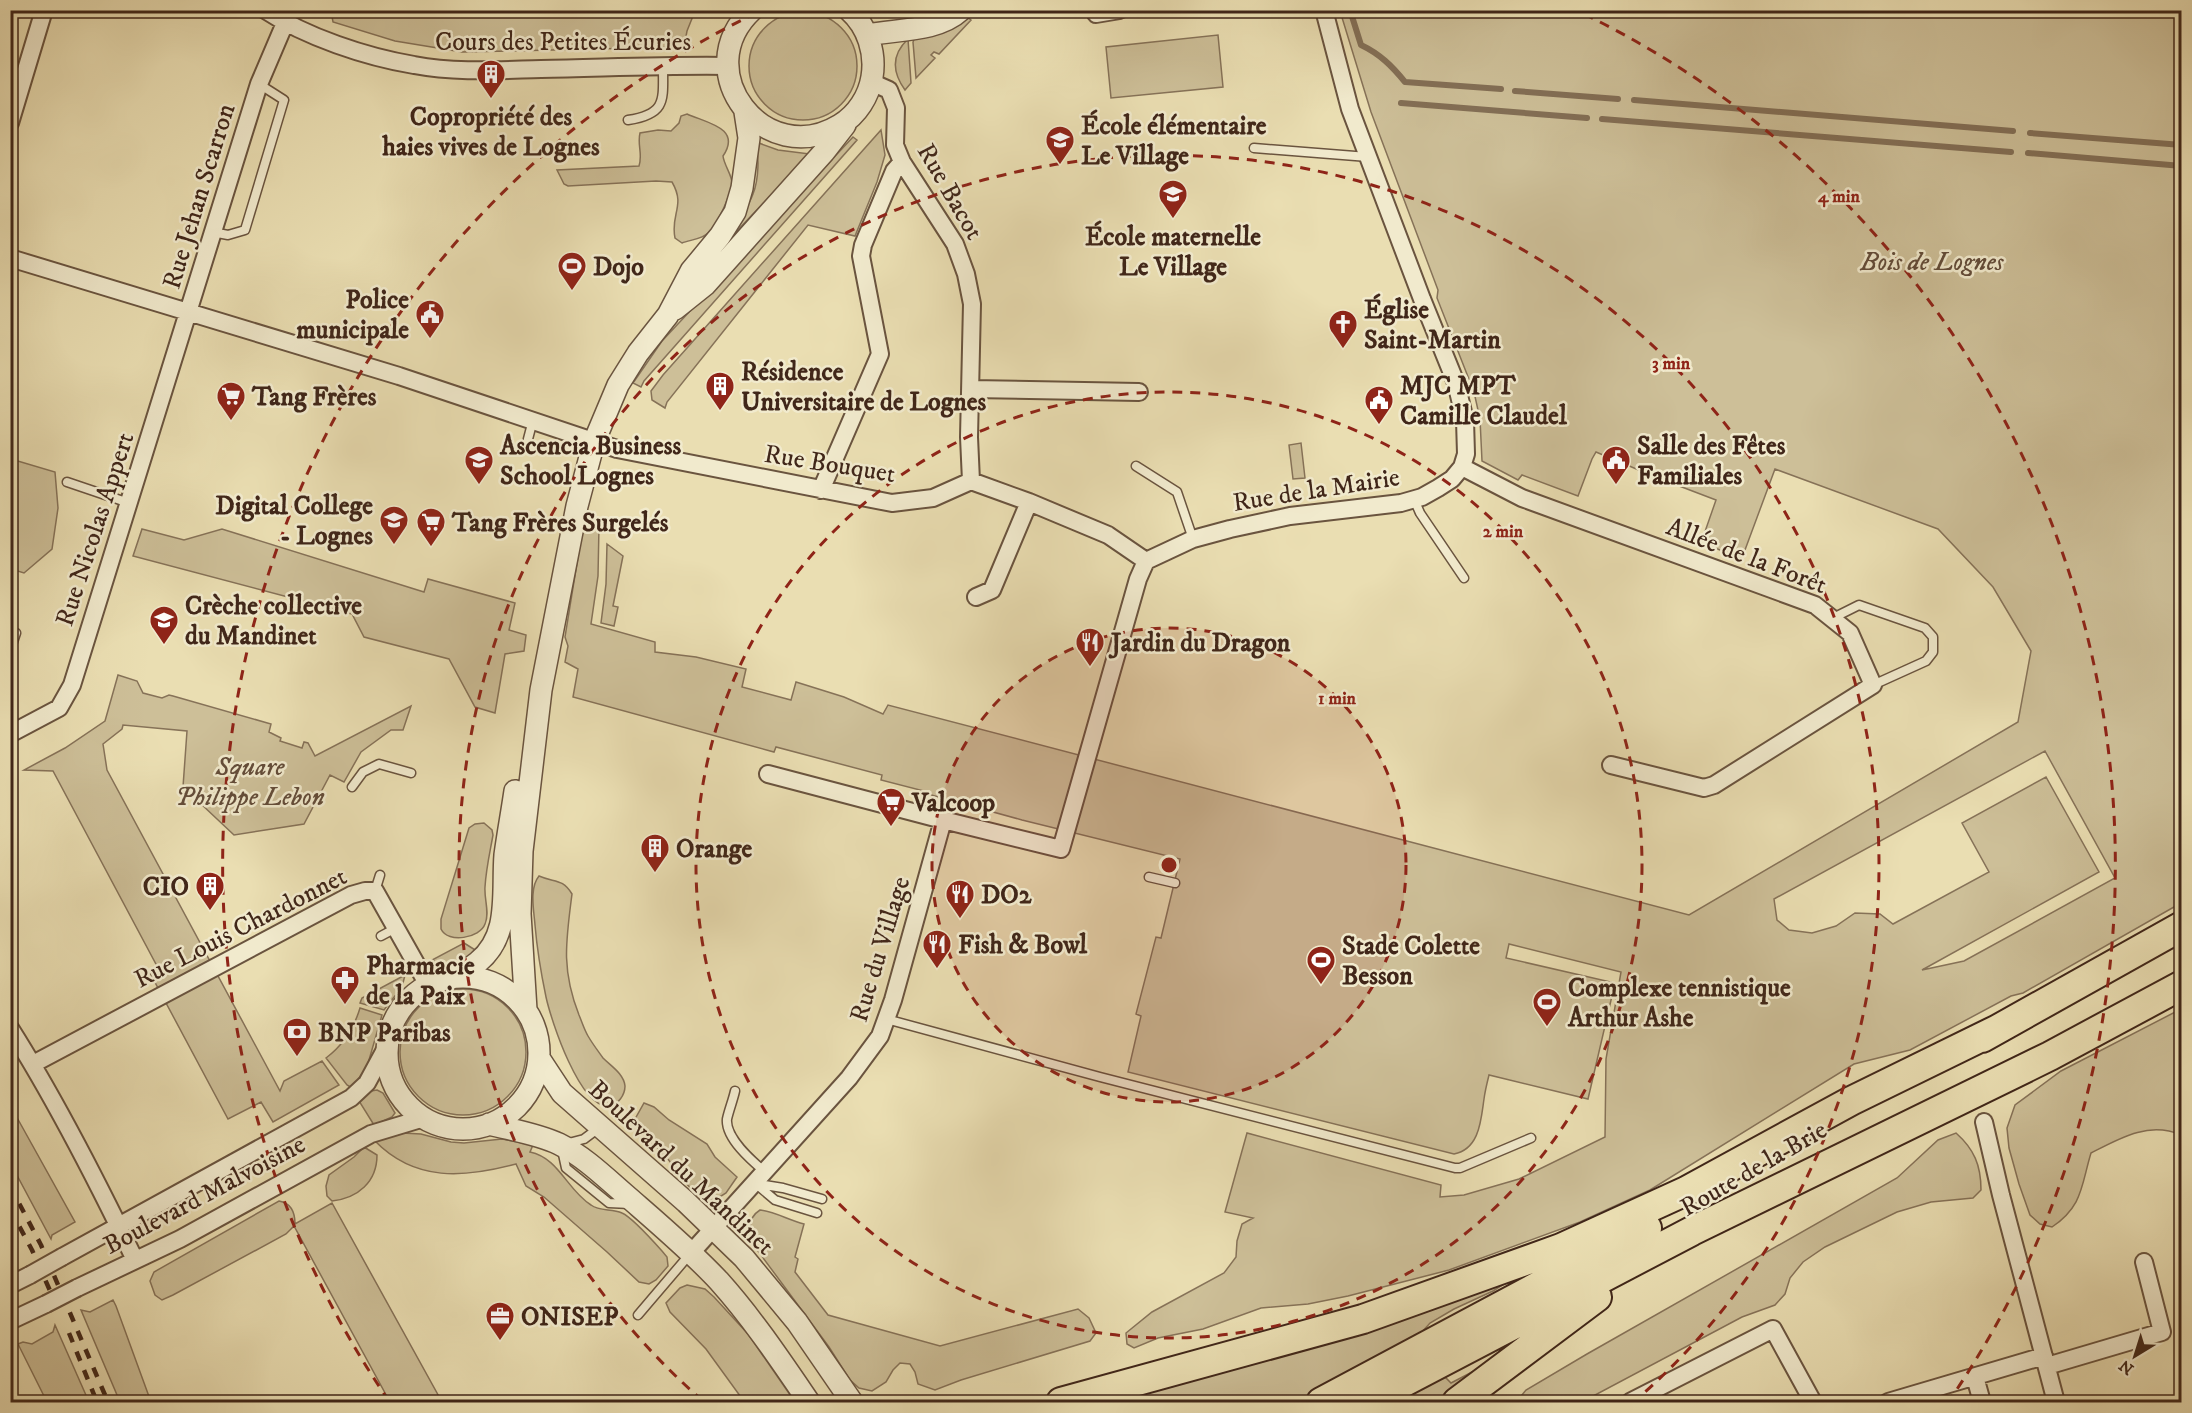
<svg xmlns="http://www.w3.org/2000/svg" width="2192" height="1413" font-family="'IM FELL DW Pica',serif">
<rect width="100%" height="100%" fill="#eadeb2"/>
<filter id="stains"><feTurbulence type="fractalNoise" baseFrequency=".00333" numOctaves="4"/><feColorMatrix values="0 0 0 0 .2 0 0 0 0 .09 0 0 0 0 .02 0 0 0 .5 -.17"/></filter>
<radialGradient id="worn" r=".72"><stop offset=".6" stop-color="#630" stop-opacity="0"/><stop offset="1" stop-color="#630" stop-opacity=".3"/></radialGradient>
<!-- green -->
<path fill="#cdbf98" stroke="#867258" stroke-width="1.5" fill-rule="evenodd" d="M331,11H695L687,31L684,47L462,52L395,41L333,22Z
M1340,11H2181V903L2023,993L2011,996L1910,1050L1854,1064L1650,1190L1580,1222L1449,1270L1348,1296L1308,1304L1261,1308L1203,1329L1158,1338L1134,1348L1127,1344L1126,1333L1152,1312L1224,1273L1236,1257L1237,1241L1242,1224L1253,1218L1225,1212L1247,1133L1441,1185L1440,1197L1464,1195L1519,1179L1605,1137L1606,1059L1621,972L1509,944L1506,958L1615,983L1588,1099L1489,1075C1487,1083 1485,1091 1484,1099C1481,1119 1480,1149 1454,1154L1128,1072L1141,1016L1136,1014L1156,937L1161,938L1180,859L1022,820L924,793V791L881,780L882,775L776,747L774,752L573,697L578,669L565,662L568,646L565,637L584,520L588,514L592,515L598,521L599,526L598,576L591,624L655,642V652L696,657L746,669L742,687L791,700L796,682L844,697L883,714L888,705L1689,915L2018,722L2031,651L1993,587L1938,529L1775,469L1742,558L1701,543L1716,500L1653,476L1596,452L1592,459L1578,496L1522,475L1518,480L1482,461L1480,419L1474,392L1437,298L1438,290L1371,112ZM2045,751L2115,878L1964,961L1922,970L2099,872L2046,777L1962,823L1989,872L1893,924L1880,914L1855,913L1836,926L1812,933L1789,930L1777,920L1774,899Z
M749 66a54 54 0 1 1 108 0a54 54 0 1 1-108 0Z
M967,17L971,20L939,54L934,52L931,55L935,58L916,78L913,42L915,37Z
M1218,35L1223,87L1111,98L1106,47Z
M908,39L911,83L905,90C892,72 891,55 908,39Z
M687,114C707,123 742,128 723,156C724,165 732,175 732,183C731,194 717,226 708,233C703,239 689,240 682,243L675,238C670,214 686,206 672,182L656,181L568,186L564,184L557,170L639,166C643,154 637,145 640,133L658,130L671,131L679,123L681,116Z
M881,130L885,155L877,182L855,236L808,225L667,402L665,408L652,400L651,391L663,375Z
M853,137L857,140L644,381L641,387L633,383L662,341Z
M756,142L778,150L810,154L734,234C738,219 748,208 753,194C759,179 759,157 756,142Z
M1301,443L1305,478L1293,479L1289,445Z
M11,459L55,472L58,508L52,549L24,573L11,569Z
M142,529L184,540L222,529L424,592L428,579L515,603L509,630L526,635L524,651L505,654L495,713L475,707L449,659L364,637L352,614L133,556Z
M607,544L623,556L613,606L618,607L614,626L601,623L606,584Z
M118,675L137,681L143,693L162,698L169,695L173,696L271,724L269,732L281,738L280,741L302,748L304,742L308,743L315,756L411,706L403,730H391L361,752L344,782L330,775L304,824L234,835L183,787L187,731L123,725L122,729L103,744L107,770L280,1091L284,1081L322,1061L339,1085L273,1122L261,1102L228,1119L150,973L158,968L53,771L24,770L65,748L105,721Z
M484,823L492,830L493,835C490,852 486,869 485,887C484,899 490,913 485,924C480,938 448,944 441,929C441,928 441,920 441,919L469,828L475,824Z
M539,876C555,883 562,878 572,894C566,941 561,969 579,1015C582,1022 584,1029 588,1036C592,1043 598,1051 603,1058C611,1066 624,1074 625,1086C625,1095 618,1105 609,1106C580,1109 551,1020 546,997C541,973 537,949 535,925C534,911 529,888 539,876Z
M464,943L480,953C464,960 448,970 432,960Z
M405,975L402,987L384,1010L360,1003L362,998Z
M400 1052a63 63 0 1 1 126 0a63 63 0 1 1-126 0Z
M360,1008L382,1015L367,1067L352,1088L347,1085L326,1058C342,1046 354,1028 360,1008Z
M2181,1009V1135C2149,1121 2120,1138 2091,1153C2081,1186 2083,1206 2052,1227L2040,1224L2030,1215L2019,1184L2009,1148L2007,1128L2015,1105L2061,1071Z
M377,1090L383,1093L395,1113L392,1117L374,1125L359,1101L371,1091Z
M644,1103L654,1107L669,1120L707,1144L715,1157L737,1177L726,1193L715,1200C710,1199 705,1199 701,1197C686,1187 678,1171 667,1158C655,1144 641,1137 635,1119Z
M10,1105L75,1222L52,1235L51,1239L11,1164Z
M402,1133L421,1134L451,1142L464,1143L502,1139L533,1145L530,1152C559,1158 567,1190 591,1205C600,1212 612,1208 622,1213C631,1217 654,1242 662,1251L667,1257L668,1266L656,1280L649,1284L639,1282L607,1252L544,1197L526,1186L516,1164C464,1178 415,1182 375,1141Z
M1956,1133C1974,1149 1981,1165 1981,1190L1973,1198L1931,1202L1897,1212L1825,1247L1803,1262L1790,1278L1785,1294L1775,1305L1742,1317L1582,1402H1516L1526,1390L1587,1354L1897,1178L1938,1140Z
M364,1147L377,1155C377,1182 358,1198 332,1201L327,1196L326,1186L329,1175L354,1157Z
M279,1201C291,1203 295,1212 295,1224L332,1203L442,1402H390L294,1226L286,1234L173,1295L162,1300L155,1295L150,1281L154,1272Z
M760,1210C776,1212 788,1220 804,1224L795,1257L798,1259L795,1272L828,1315L940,1346L1078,1309L1089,1318L1096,1333L1090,1341L961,1380L935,1390L918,1384L915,1372L910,1364L900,1363L893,1370L886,1382L872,1391L859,1388L850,1380L829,1347L758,1251C750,1237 744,1220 760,1210Z
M1526,1270L1493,1291L1454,1309L1430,1323L1414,1341L1301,1402H1098Z
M687,1285L705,1289L714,1297L748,1334L795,1402H745L743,1400L706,1349L670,1312L666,1303L680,1288Z
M113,1300L116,1306L151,1402H120L81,1310L90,1312Z
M55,1325L89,1402H47L18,1344L23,1342L32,1344L53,1332Z
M1501,1357L1442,1402H1395L1444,1376L1451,1383Z"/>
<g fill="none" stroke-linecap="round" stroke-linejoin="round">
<!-- stream -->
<path stroke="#836f56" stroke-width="6" d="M1350,10L1361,45C1380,54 1392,66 1405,82L1501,89
M1515,91L1618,99
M1634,100L2013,131
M1401,103L1587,118
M1602,119L2011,152
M2030,133L2182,145
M2028,153L2182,166"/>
<!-- service casing -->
<g stroke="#6a543f" stroke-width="11">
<path id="service" d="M628,120C667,114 663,100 663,67
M1254,148L1368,157
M212,232L228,235L245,230L284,100L259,84
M528,439L533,420
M1136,466L1177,492L1193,539
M67,482L129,503
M1414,499L1420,513L1464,578
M1833,618L1859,605L1925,628L1933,637V652L1926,661L1873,685
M10,651L16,633
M352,787L363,772L379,764L411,773
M1149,877L1175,883
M375,891L380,875
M381,936L396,928
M886,1019L1100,1077L1455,1168H1460L1531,1138
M735,1091C733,1100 729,1110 727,1119C725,1138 752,1161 765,1172
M600,1127L584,1139L561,1145L566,1168L609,1203L630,1204
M755,1183L775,1200L817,1213
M758,1184L783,1188L822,1199
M638,1315L690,1254"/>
</g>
<!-- minor casing -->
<g stroke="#6a543f" stroke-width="20">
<path id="minor" d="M265,10C306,37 366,57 414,65C456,73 499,70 541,69C603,68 666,65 728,66
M1096,14L1120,10
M871,82L889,90L896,108L895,145L902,162L955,244L966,274L972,304L969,437L971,481
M10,123L44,10
M10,258L399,376L617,449L892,503L933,498L971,481L1029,502L1108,535L1146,561
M971,389L1139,392
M1462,467L1522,498L1815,605L1850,633L1873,685L1714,785L1704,788L1611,765
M821,490L880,354L861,256L863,245L894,171L902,162
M976,597L992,590L1029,502
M10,734L59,708L72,685L259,84L285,23
M768,774L943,820
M10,1028C57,1102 97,1181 135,1260
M33,1064L351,895L365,891H375L428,985
M1984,1122L2001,1195L2056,1402
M691,1253L849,1078L880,1036L893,1000L943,820L1061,849L1138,579L1146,561L1193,539L1230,529L1290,516L1401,503L1422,497L1438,488L1452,479L1462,467L1466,454L1465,420L1456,383L1422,299L1350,109L1324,10
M62,1257L351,1098L367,1083L387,1046
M10,1285L30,1275
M77,1288L180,1239L371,1134L424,1118
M10,1321L46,1304
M2047,1366L2162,1332L2144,1262
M1975,1377L1982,1402
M1630,1402L1773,1329L1813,1402
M1888,1402L2044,1356"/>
</g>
<!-- tertiary casing -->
<g stroke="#6a543f" stroke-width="24">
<path id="tertiary" d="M752,10C687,71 765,171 840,125C857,115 869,96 872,77C876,53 868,27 849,10
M867,35C898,29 937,32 961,10
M675,309L705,285L824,152L845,125
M455,977C462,972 471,968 478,962C511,935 502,893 505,855C508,833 512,812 515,791
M387 1053a76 76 0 1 1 152 0a76 76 0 1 1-152 0Z
M526,1010L520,914L522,851L541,690L577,506L594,442L618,385L638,353L668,315L691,271L720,236L735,212L742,188L749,138L745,112
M539,1058L562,1093L686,1202L744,1258L797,1322L852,1402
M489,1124C512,1130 538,1134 559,1144C585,1157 607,1179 628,1197C659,1224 691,1251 719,1281C753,1319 781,1361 809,1402"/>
</g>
<!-- trunk casing -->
<g stroke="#402619" stroke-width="32">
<path id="trunk" d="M1982,1038L2182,926
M1061,1402L1363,1319L1561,1248L1686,1191L1851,1101L1998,1029
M1321,1402L1647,1228
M1366,1402L1692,1231L2050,1056L2182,985
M1457,1402L1597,1297"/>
</g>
<!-- service -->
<use href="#service" stroke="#f1eacd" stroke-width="8"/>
<!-- minor -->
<use href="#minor" stroke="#f1eacd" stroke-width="16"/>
<!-- tertiary -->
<use href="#tertiary" stroke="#f1eacd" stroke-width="21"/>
<!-- trunk -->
<use href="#trunk" stroke="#eadeb2" stroke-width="28"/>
<!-- rail -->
<path stroke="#402619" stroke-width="4.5" stroke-dasharray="10 10" stroke-linecap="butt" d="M10,1186L41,1245L108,1402
M10,1209L32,1250L59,1311
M69,1333L97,1402"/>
<!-- minor-bridge casing -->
<g stroke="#6a543f" stroke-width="20" stroke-linecap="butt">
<path id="minor-bridge" d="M30,1275L62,1257
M46,1304L77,1288"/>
</g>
<!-- minor-bridge -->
<use href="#minor-bridge" stroke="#f1eacd" stroke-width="16"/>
</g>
<!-- distance rings -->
<circle cx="1169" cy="865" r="237" fill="#8f2418" fill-opacity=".12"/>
<g fill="none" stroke="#8f2418" stroke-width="3" stroke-dasharray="10 8">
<circle cx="1169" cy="865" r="237"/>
<circle cx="1169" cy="865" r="473"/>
<path d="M703 1401A710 710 0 1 1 1635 1401"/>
<path d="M389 1401A947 947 0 0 1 754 14M1584 14A947 947 0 0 1 1949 1401"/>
</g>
<!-- icons -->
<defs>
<g id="building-pin" transform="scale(1.5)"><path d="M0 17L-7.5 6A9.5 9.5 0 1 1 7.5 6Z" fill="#8f2418" stroke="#f1eacd"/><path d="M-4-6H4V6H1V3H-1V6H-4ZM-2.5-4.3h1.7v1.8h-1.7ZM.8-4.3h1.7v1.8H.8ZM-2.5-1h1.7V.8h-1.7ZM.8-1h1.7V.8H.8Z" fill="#fff"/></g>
<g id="school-pin" transform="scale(1.5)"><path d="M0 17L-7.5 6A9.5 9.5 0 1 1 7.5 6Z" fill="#8f2418" stroke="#f1eacd"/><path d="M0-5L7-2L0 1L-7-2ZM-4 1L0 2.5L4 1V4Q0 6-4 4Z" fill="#fff"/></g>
<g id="stadium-pin" transform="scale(1.5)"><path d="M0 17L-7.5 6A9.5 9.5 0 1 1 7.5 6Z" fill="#8f2418" stroke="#f1eacd"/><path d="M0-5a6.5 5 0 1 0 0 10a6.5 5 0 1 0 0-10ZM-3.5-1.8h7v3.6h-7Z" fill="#fff"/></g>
<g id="civic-pin" transform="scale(1.5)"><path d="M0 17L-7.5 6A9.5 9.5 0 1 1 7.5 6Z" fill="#8f2418" stroke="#f1eacd"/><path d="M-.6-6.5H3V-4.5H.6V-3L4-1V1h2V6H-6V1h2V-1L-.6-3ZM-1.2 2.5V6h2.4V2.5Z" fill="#fff"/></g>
<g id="church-pin" transform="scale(1.5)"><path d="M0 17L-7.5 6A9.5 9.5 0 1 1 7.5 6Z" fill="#8f2418" stroke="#f1eacd"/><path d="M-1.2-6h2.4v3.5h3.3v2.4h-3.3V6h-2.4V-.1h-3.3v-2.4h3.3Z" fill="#fff"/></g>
<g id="supermarket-pin" transform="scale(1.5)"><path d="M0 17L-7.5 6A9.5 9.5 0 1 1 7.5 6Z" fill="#8f2418" stroke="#f1eacd"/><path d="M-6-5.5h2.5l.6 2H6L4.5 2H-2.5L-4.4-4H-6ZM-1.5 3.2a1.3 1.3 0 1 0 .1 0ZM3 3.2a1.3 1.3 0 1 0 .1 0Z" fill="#fff"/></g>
<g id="university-pin" transform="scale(1.5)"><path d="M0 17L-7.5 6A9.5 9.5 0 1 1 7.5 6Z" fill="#8f2418" stroke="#f1eacd"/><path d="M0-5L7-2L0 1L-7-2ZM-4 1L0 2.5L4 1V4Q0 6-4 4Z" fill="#fff"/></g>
<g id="restaurant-pin" transform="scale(1.5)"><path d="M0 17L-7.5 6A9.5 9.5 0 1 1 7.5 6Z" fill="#8f2418" stroke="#f1eacd"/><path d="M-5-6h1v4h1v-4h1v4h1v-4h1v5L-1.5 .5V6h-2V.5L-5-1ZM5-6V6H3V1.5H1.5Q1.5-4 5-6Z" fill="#fff"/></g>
<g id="pharmacy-pin" transform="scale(1.5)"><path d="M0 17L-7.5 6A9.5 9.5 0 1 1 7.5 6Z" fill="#8f2418" stroke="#f1eacd"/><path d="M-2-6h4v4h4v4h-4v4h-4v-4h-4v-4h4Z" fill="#fff"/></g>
<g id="bank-pin" transform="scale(1.5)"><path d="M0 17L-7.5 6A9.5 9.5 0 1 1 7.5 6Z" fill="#8f2418" stroke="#f1eacd"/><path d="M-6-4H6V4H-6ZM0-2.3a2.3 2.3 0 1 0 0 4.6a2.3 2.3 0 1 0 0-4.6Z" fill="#fff"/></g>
<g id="office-pin" transform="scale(1.5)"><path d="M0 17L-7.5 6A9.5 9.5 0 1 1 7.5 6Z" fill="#8f2418" stroke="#f1eacd"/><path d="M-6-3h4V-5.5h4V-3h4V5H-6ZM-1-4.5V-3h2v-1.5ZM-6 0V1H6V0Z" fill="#fff"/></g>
</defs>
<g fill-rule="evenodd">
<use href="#building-pin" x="491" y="74"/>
<use href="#school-pin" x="1060" y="140"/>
<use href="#school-pin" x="1173" y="194"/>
<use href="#stadium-pin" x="572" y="266"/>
<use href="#civic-pin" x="430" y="314"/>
<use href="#church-pin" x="1343" y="324"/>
<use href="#building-pin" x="720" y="386"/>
<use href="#supermarket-pin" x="231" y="396"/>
<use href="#civic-pin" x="1379" y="400"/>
<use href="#university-pin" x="479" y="460"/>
<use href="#civic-pin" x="1616" y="460"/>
<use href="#university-pin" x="394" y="520"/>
<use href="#supermarket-pin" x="431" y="522"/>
<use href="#school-pin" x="164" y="620"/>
<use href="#restaurant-pin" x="1090" y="642"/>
<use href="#supermarket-pin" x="891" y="802"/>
<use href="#building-pin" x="655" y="848"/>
<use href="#building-pin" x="210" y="886"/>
<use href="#restaurant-pin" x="960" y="894"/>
<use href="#restaurant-pin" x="937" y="944"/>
<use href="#stadium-pin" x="1321" y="960"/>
<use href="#pharmacy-pin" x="345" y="980"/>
<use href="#stadium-pin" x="1547" y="1002"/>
<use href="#bank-pin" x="297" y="1032"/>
<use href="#office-pin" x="500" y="1316"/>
</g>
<g text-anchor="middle" stroke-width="5" stroke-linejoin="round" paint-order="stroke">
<!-- street labels -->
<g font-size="26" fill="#402619" stroke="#f1eacd">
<text x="563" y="50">Cours des Petites Écuries</text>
<text transform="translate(951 191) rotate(60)" y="9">Rue Bacot</text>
<text transform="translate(198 196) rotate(-73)" y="9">Rue Jehan Scarron</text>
<text transform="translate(830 463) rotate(9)" y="9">Rue Bouquet</text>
<text transform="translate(1316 489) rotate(-9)" y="9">Rue de la Mairie</text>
<text transform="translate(94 529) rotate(-72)" y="9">Rue Nicolas Appert</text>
<text transform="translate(1747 555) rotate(21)" y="9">Allée de la Forêt</text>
<text transform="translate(240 927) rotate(-27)" y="9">Rue Louis Chardonnet</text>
<text transform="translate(879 949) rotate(-73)" y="9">Rue du Village</text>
<text transform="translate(682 1167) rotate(43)" y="9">Boulevard du Mandinet</text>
<text transform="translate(1753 1168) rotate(-30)" y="9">Route de la Brie</text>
<text transform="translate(204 1194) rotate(-28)" y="9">Boulevard Malvoisine</text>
</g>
<!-- poi labels -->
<g font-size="26" font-weight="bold" fill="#402619" stroke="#f1eacd" text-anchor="start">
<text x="491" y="125" text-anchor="middle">Copropriété des<tspan x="491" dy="30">haies vives de Lognes</tspan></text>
<text x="1081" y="134">École élémentaire<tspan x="1081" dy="30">Le Village</tspan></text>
<text x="1173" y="245" text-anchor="middle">École maternelle<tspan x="1173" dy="30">Le Village</tspan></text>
<text x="593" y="275">Dojo</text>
<text x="409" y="308" text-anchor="end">Police<tspan x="409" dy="30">municipale</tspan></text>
<text x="1364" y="318">Église<tspan x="1364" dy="30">Saint-Martin</tspan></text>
<text x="741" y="380">Résidence<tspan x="741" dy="30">Universitaire de Lognes</tspan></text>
<text x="1400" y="394">MJC MPT<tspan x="1400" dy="30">Camille Claudel</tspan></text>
<text x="252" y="405">Tang Frères</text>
<text x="500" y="454">Ascencia Business<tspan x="500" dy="30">School Lognes</tspan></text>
<text x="1637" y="454">Salle des Fêtes<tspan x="1637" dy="30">Familiales</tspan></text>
<text x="373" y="514" text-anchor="end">Digital College<tspan x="373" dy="30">- Lognes</tspan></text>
<text x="452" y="531">Tang Frères Surgelés</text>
<text x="185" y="614">Crèche collective<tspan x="185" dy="30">du Mandinet</tspan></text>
<text x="1111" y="651">Jardin du Dragon</text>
<text x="912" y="811">Valcoop</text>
<text x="676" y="857">Orange</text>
<text x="189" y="895" text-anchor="end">CIO</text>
<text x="981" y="903">DO2</text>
<text x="958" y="953">Fish &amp; Bowl</text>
<text x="1342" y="954">Stade Colette<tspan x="1342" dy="30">Besson</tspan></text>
<text x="366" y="974">Pharmacie<tspan x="366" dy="30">de la Paix</tspan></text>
<text x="1568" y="996">Complexe tennistique<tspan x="1568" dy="30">Arthur Ashe</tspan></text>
<text x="318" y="1041">BNP Paribas</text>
<text x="521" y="1325">ONISEP</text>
</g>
<!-- park labels -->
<g font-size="26" font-style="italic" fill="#634c39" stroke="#f1eacd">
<text x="1932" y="270">Bois de Lognes</text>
<text x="250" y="775">Square<tspan x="250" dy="30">Philippe Lebon</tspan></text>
</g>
</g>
<circle cx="1169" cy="865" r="9" fill="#8f2418" stroke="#f1eacd" stroke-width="3"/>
<g font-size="18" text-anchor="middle" font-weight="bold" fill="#8f2418" stroke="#f1eacd" stroke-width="5" stroke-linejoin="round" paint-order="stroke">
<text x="1839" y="202">4 min</text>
<text x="1671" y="369">3 min</text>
<text x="1503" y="537">2 min</text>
<text x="1337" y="704">1 min</text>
</g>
<!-- margin -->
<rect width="2192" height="1413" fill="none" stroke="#eadeb2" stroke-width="36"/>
<rect x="12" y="12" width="2168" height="1389" fill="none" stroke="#402619" stroke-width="3"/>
<rect x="18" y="18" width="2156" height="1377" fill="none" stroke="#402619" stroke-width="1.5"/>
<!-- north arrow -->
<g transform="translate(2135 1356) rotate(218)" stroke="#f1eacd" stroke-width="4.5" paint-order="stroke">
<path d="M0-4.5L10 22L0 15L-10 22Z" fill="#402619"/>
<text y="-9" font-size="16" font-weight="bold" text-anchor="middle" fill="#402619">N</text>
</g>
<rect width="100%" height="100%" filter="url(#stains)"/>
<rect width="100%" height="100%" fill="url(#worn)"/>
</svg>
